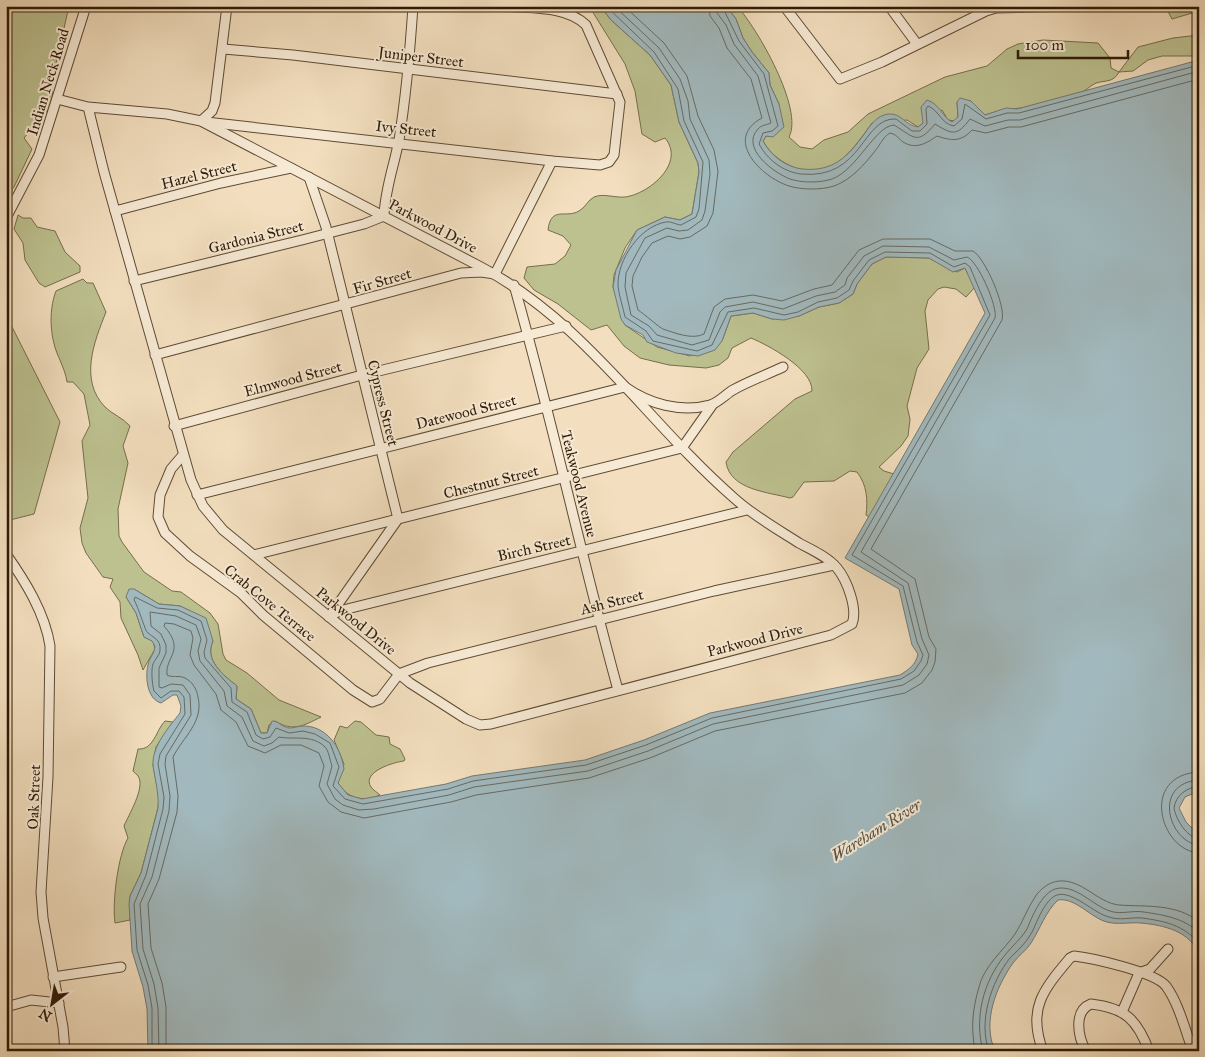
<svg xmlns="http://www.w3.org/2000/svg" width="1205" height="1057" font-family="'IM FELL Great Primer',serif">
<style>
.green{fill:#bdc190;stroke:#766e4a}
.water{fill:#a1b9be;stroke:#737974}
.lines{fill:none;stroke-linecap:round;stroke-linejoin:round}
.shore{stroke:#686a62;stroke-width:1}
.minor-casing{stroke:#5f4b34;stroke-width:11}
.minor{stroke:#f7ead5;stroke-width:9}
.labels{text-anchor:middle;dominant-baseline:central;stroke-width:4;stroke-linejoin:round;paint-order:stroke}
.street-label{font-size:15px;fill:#2e1a05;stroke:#f7ead5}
.water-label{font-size:16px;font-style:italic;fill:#565246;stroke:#f7ead5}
</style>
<rect width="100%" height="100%" fill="#f3dfbf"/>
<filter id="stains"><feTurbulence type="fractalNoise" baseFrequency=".004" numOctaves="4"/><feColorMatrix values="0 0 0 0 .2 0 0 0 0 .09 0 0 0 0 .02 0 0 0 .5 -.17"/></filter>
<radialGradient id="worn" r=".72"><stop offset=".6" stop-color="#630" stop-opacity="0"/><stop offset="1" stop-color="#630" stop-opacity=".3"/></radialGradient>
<g class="green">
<polygon points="6,6 69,6 51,86 54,103 24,138 32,149 14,187 9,193 6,192"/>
<path d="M589 6H600L611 20 650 55 671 85 679 122 698 163 699 172 692 214 680 220 665 217 637 230 625 248 614 275 613 287 625 325 657 347 690 356 722 341 731 316 753 313 772 319 799 316 819 307 839 303 853 294 857 284 872 264 886 257 929 258 957 272 965 268 975 287 966 297 956 289 944 287 938 289 928 300 925 311 929 349 917 368 907 406 910 419 908 436 901 446 879 467 884 471 894 474 878 523 866 515C868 500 867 485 857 472L850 471 834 481 804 482 793 497 790 498C768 492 730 490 726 462L733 452 795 399 812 391C813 369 768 345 751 338L732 348 728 358 719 365 706 368 669 365 640 358 624 346 607 325 591 330 558 304 534 290 524 278 527 267 555 264 565 256 571 245 563 236 548 230C551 205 566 219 579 211 585 208 588 200 594 197 603 193 615 198 625 197 649 194 686 163 665 138L655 142 642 134 635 91 625 64Z"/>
<path d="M726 6H737C757 28 804 109 789 137L800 147 812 149 824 140 848 132 868 114 945 77 987 66 1007 49 1018 44 1043 40 1098 43 1110 58 1111 68 1119 72 1138 47 1173 38 1199 35V56H1162L1148 60 1133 71 1119 72C1113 83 1106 80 1096 83 1088 87 1081 95 1073 98 1045 108 1013 106 985 115L971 101 957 102 958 117 955 121 948 120 942 110 918 127 907 120 872 123C862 137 851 153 836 164 812 181 776 165 763 141L766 136H770L779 104 770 85 769 73 752 52 743 38 736 19Z"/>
<polygon points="1165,6 1199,6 1199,11 1172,19"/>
<polygon points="18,215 23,218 31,218 37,227 55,231 65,252 80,266 80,272 45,287 39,283 25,260 23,243 14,229"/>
<path d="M83 279 87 283H93L106 312C94 342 79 380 105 407 112 414 123 418 130 426L123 446 128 463 118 509 119 536 122 542 144 572 172 591 181 592 210 613 218 624 223 654 226 660 247 673 279 700 321 717C303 726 293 732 275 721L269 725 267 733H261L251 709 236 699 237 686C223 675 204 660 213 641L190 611 180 606 159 604 134 589 126 597 136 613 144 637 153 641 155 649 143 670 138 655 121 618 120 602 110 587 113 579 103 577 86 553 82 543 80 528 88 498 82 441 90 425 84 394 73 382H67C66 374 63 368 60 360 50 340 48 312 56 291Z"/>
<polygon points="6,315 60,422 34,514 6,521"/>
<path d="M165 721 173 722 156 747 153 765 159 797 158 808 141 873 130 896V920L115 923C112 902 118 855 128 838L124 826C128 816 146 787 138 776 137 774 134 773 133 771L138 749C154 750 156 730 165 721Z"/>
<path d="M355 721 361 722 376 735 389 737 390 744 400 749 405 759 404 761C394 762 361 772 371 787 373 790 378 793 380 795 363 802 348 799 338 783L344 764 334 740 340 726 347 728Z"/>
</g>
<path class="water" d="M600 6H726L736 19 743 38 752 52 769 73 770 85 779 104 784 127 773 137 766 136 763 141C771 156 786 167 802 169 833 172 848 157 865 133 870 126 875 118 884 115 900 110 904 125 918 127L923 123 921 107 927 100C940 104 942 117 952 122L958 117 957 102 960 98 971 101 985 115 1006 108 1017 109 1199 60V791L1185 797 1179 808 1186 822 1199 835V955C1191 931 1163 925 1141 923 1129 922 1118 925 1107 922 1091 918 1075 897 1058 900 1046 911 1040 929 1031 943 1026 951 1018 956 1013 963 996 987 982 1022 995 1051H148L147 1009 143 987 132 951 129 904 130 896 141 873 158 808C159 793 155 780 153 765 152 746 169 727 180 713L181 706 177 695H173L161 703C147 699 145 677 148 665 149 658 155 653 155 646L152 641 144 637 136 613 126 597 129 589H134L159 604 180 606 206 618 213 641C204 660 223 675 237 686L236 699 251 709 261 733H267L272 721C279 721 283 728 290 728 294 728 298 726 302 726 326 725 341 747 344 769L338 783 348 795 362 799 446 784 472 776 585 760 644 740 710 713 900 675C908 670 916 665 918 654L912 645 899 589 845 558 985 313 965 268 953 272 929 258 886 257 872 264 857 284 853 294 839 303 819 307 799 316 784 320 772 319 753 313 731 316 722 341 715 350 698 356 676 353 647 342 643 335 625 325 621 319 613 287 616 270 637 230 665 217 680 220 692 214 699 172 698 163 679 122 671 85 650 55 611 20Z"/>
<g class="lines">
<g class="shore">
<path d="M709 6 710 16 719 28 727 48 751 79 762 118C723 139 761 177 789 186 802 190 821 190 834 186 851 180 865 164 875 151 880 145 883 137 890 133 896 134 898 138 903 142 916 150 927 143 937 136 952 141 961 142 972 130L986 133 1009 127H1021L1199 79"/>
<path d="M716 6 717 13 726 25 734 44 758 76 771 123C767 125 761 125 758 129 740 148 774 173 790 179 802 183 820 183 832 179 857 170 875 126 894 125 914 137 917 146 935 124 953 135 957 136 970 119L985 126 1008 120H1020L1199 71"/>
<path d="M722 6 739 41 764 74 778 126 772 131 763 133 759 144C767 159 783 172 801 174 863 180 862 117 896 119L912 131H920L927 124 926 109 928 106C940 111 941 124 954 126L962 119 965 104 986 119 1007 113H1019L1199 65"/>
<path d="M1199 772C1139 775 1160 851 1199 853"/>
<path d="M1199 780C1151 783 1169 843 1199 845"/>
<path d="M1199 786C1186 788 1176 795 1174 808 1176 819 1186 837 1199 839"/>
<path d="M152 1051V1008L148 985 137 950 134 904 146 875 163 809 164 797 158 764 160 754 185 714 184 697 179 691H171L161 698 154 691C152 684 151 670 153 664 155 659 160 655 160 650 161 639 153 638 147 632 145 630 138 606 134 600L135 597 157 608 178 610 201 621 207 640 204 652 205 658 231 688 232 702 247 712 256 735 263 739 270 737 276 728 289 733 303 731 315 734 330 743 339 767 333 786 345 799 363 804 448 789 473 781 586 765 646 745 712 718 901 679 914 671 921 661 923 655 917 642 903 586 852 555 990 315 970 267 965 263 954 267 930 253 885 252 869 260 853 281 849 290 837 298 818 302 798 312 784 315 754 308 728 312 712 345 697 351 653 341 646 331 625 317C623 307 619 296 618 286 617 260 640 226 666 222 671 221 677 225 681 225L696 217 699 209 703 162 684 121 678 89 654 52 606 6"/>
<path d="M159 1051 158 1008 154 984 143 949 140 904 152 877 169 811 170 796 165 764 166 756 191 715 190 695 183 685 171 684 162 688 159 687V668L166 653V645L161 634 151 626 150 612 176 616 196 625 201 639 198 651 200 661 224 691 227 706 242 717 253 741 264 746 272 743 279 737C294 740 312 734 325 747 329 751 330 761 332 766L327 784 335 799 343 805 359 810 374 809 449 795 474 787 588 771 648 751 713 724 903 685 919 675 927 664 929 655 922 639 908 583 861 552 995 318C998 307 978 261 967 257L954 260 929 247 883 246 864 256 847 278 845 285 835 292 816 296 783 309 753 302 725 307 720 312 709 340 692 345 657 335 649 326 631 315 625 287 626 273 645 238 667 228 679 231 688 230 702 220 705 211 710 174 709 160 690 119 688 101 680 79 659 48 614 6"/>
<path d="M166 1051V1007L162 983 151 948 148 904 159 879 177 812 178 796 173 757C183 737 204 722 198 697 197 690 193 682 185 678 179 675 172 678 167 675 165 656 186 651 164 626L165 623 174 624 191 631 193 638 190 655 194 665 216 694 221 710 236 722 248 746 265 753 281 745H301L319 753 324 766 319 786 328 802 341 812 364 818 451 802 476 795 589 778 650 758 715 731 905 693 922 683 932 670 935 662 936 649 929 637 915 579 871 549 1002 320C1006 306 985 258 973 251H955L930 239H883L859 250 832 285 814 289 782 301 753 295 725 299 714 307 704 334C692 340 675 333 663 329 660 328 643 313 638 310L632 286 633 276 642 257 652 243 668 236 680 239 690 237 707 226 713 213 718 171 714 150 698 116 687 76 664 43 624 6"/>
<path d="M975 1051C971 1026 972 1012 979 987 984 966 1003 951 1015 934 1023 922 1028 906 1037 894 1043 887 1050 882 1059 881 1082 879 1098 903 1119 905 1145 907 1177 903 1199 922"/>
<path d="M983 1051C974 1018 983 982 1005 955 1012 946 1021 939 1027 929 1032 917 1041 894 1055 889 1075 883 1093 906 1110 911 1121 915 1132 910 1144 912 1163 915 1185 918 1199 933"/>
<path d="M989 1051C978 1022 991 982 1010 958 1018 950 1026 943 1032 932 1037 922 1045 899 1057 895 1072 890 1095 914 1109 917 1120 921 1131 917 1142 918 1164 921 1185 925 1199 944"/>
</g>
<defs>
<g id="minor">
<polyline points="784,6 840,79 882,62 986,11 996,8 1068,6"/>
<polyline points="889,6 917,44"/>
<polyline points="223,49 293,55 617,94"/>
<path d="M57 99 88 107 104 172 191 480 203 506 223 530 410 683 466 719 480 725 491 724 831 635 852 624C858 609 847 580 837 568 828 557 812 550 799 543 777 529 754 516 734 498 647 422 585 322 481 267L201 121 167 114 88 107"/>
<polyline points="201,121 212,111 215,103 227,6"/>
<path d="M206 122 552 161 600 165 609 162 614 155 620 102 586 25C566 5 529 9 503 6"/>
<polyline points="309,177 326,227 398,519 329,617"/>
<polyline points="115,211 221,183 291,168"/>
<polyline points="6,218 39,155 86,6"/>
<path d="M134 281 302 240 364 224 384 216C385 189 394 166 399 140 406 96 410 51 413 6"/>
<path d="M514 285C552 419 581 556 618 690"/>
<polyline points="155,355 461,273 481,272 495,274 552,161"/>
<polyline points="174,426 362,375 566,326"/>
<polyline points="183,455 171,469 160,495 158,517 165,533 190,556 241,593 263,615 353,690 372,702 380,699 399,674 428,663 714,591 834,565"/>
<path d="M197 495 625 387C649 404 681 413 710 405 718 403 726 394 733 390 749 381 766 375 783 367"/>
<path d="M6 554C25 581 45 613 50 646L48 777 41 892 43 918 63 1027 65 1051"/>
<polyline points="254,555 682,448 713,404"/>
<polyline points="331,616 339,611 747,510"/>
<polyline points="53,977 121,967"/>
<polyline points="6,1007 31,1000 59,1003"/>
<polyline points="1122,1012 1139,973 1150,969 1168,949"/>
<path d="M1043 1051C1027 1009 1043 990 1070 958L1074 956C1092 958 1155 972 1166 986 1179 1004 1185 1030 1193 1051"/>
<path d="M1086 1051C1078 1037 1073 1011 1091 1004 1125 1008 1137 1019 1149 1051"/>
</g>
</defs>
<use href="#minor" class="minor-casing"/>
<use href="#minor" class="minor"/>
</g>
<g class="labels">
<g class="street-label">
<text transform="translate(421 57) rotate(7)">Juniper Street</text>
<text transform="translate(48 82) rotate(-73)">Indian Neck Road</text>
<text transform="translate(406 129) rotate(6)">Ivy Street</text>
<text transform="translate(199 175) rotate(-14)">Hazel Street</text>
<text transform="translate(433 226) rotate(28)">Parkwood Drive</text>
<text transform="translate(256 237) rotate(-14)">Gardonia Street</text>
<text transform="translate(382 281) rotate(-16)">Fir Street</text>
<text transform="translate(293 379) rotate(-15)">Elmwood Street</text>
<text transform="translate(383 403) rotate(76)">Cypress Street</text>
<text transform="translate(466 412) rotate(-14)">Datewood Street</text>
<text transform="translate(491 482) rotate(-14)">Chestnut Street</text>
<text transform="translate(579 484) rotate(76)">Teakwood Avenue</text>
<text transform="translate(534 548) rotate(-13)">Birch Street</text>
<text transform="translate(612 602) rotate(-14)">Ash Street</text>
<text transform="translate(270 603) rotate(39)">Crab Cove Terrace</text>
<text transform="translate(356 621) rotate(39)">Parkwood Drive</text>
<text transform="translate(755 640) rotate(-14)">Parkwood Drive</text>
<text transform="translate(34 797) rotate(-88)">Oak Street</text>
</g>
<g class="water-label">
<text transform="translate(876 830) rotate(-32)">Wareham River</text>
</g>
</g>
<rect width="1205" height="1057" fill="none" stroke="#f3dfbf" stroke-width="25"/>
<rect x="8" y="8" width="1190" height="1042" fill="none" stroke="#2e1a05" stroke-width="2.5"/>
<rect x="12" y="12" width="1180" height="1032" fill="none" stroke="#2e1a05"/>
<g transform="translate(52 1004) rotate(211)" stroke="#f7ead5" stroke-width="4" paint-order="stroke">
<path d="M0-4L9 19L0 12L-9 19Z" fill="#2e1a05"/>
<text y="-8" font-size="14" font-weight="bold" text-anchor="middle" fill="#2e1a05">N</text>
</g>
<path d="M1018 50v8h110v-8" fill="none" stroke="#2e1a05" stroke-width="2.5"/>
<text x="1025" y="50" font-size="15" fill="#2e1a05" stroke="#f7ead5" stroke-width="4" paint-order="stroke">100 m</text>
<rect width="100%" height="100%" filter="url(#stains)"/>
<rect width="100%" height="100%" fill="url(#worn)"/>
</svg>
